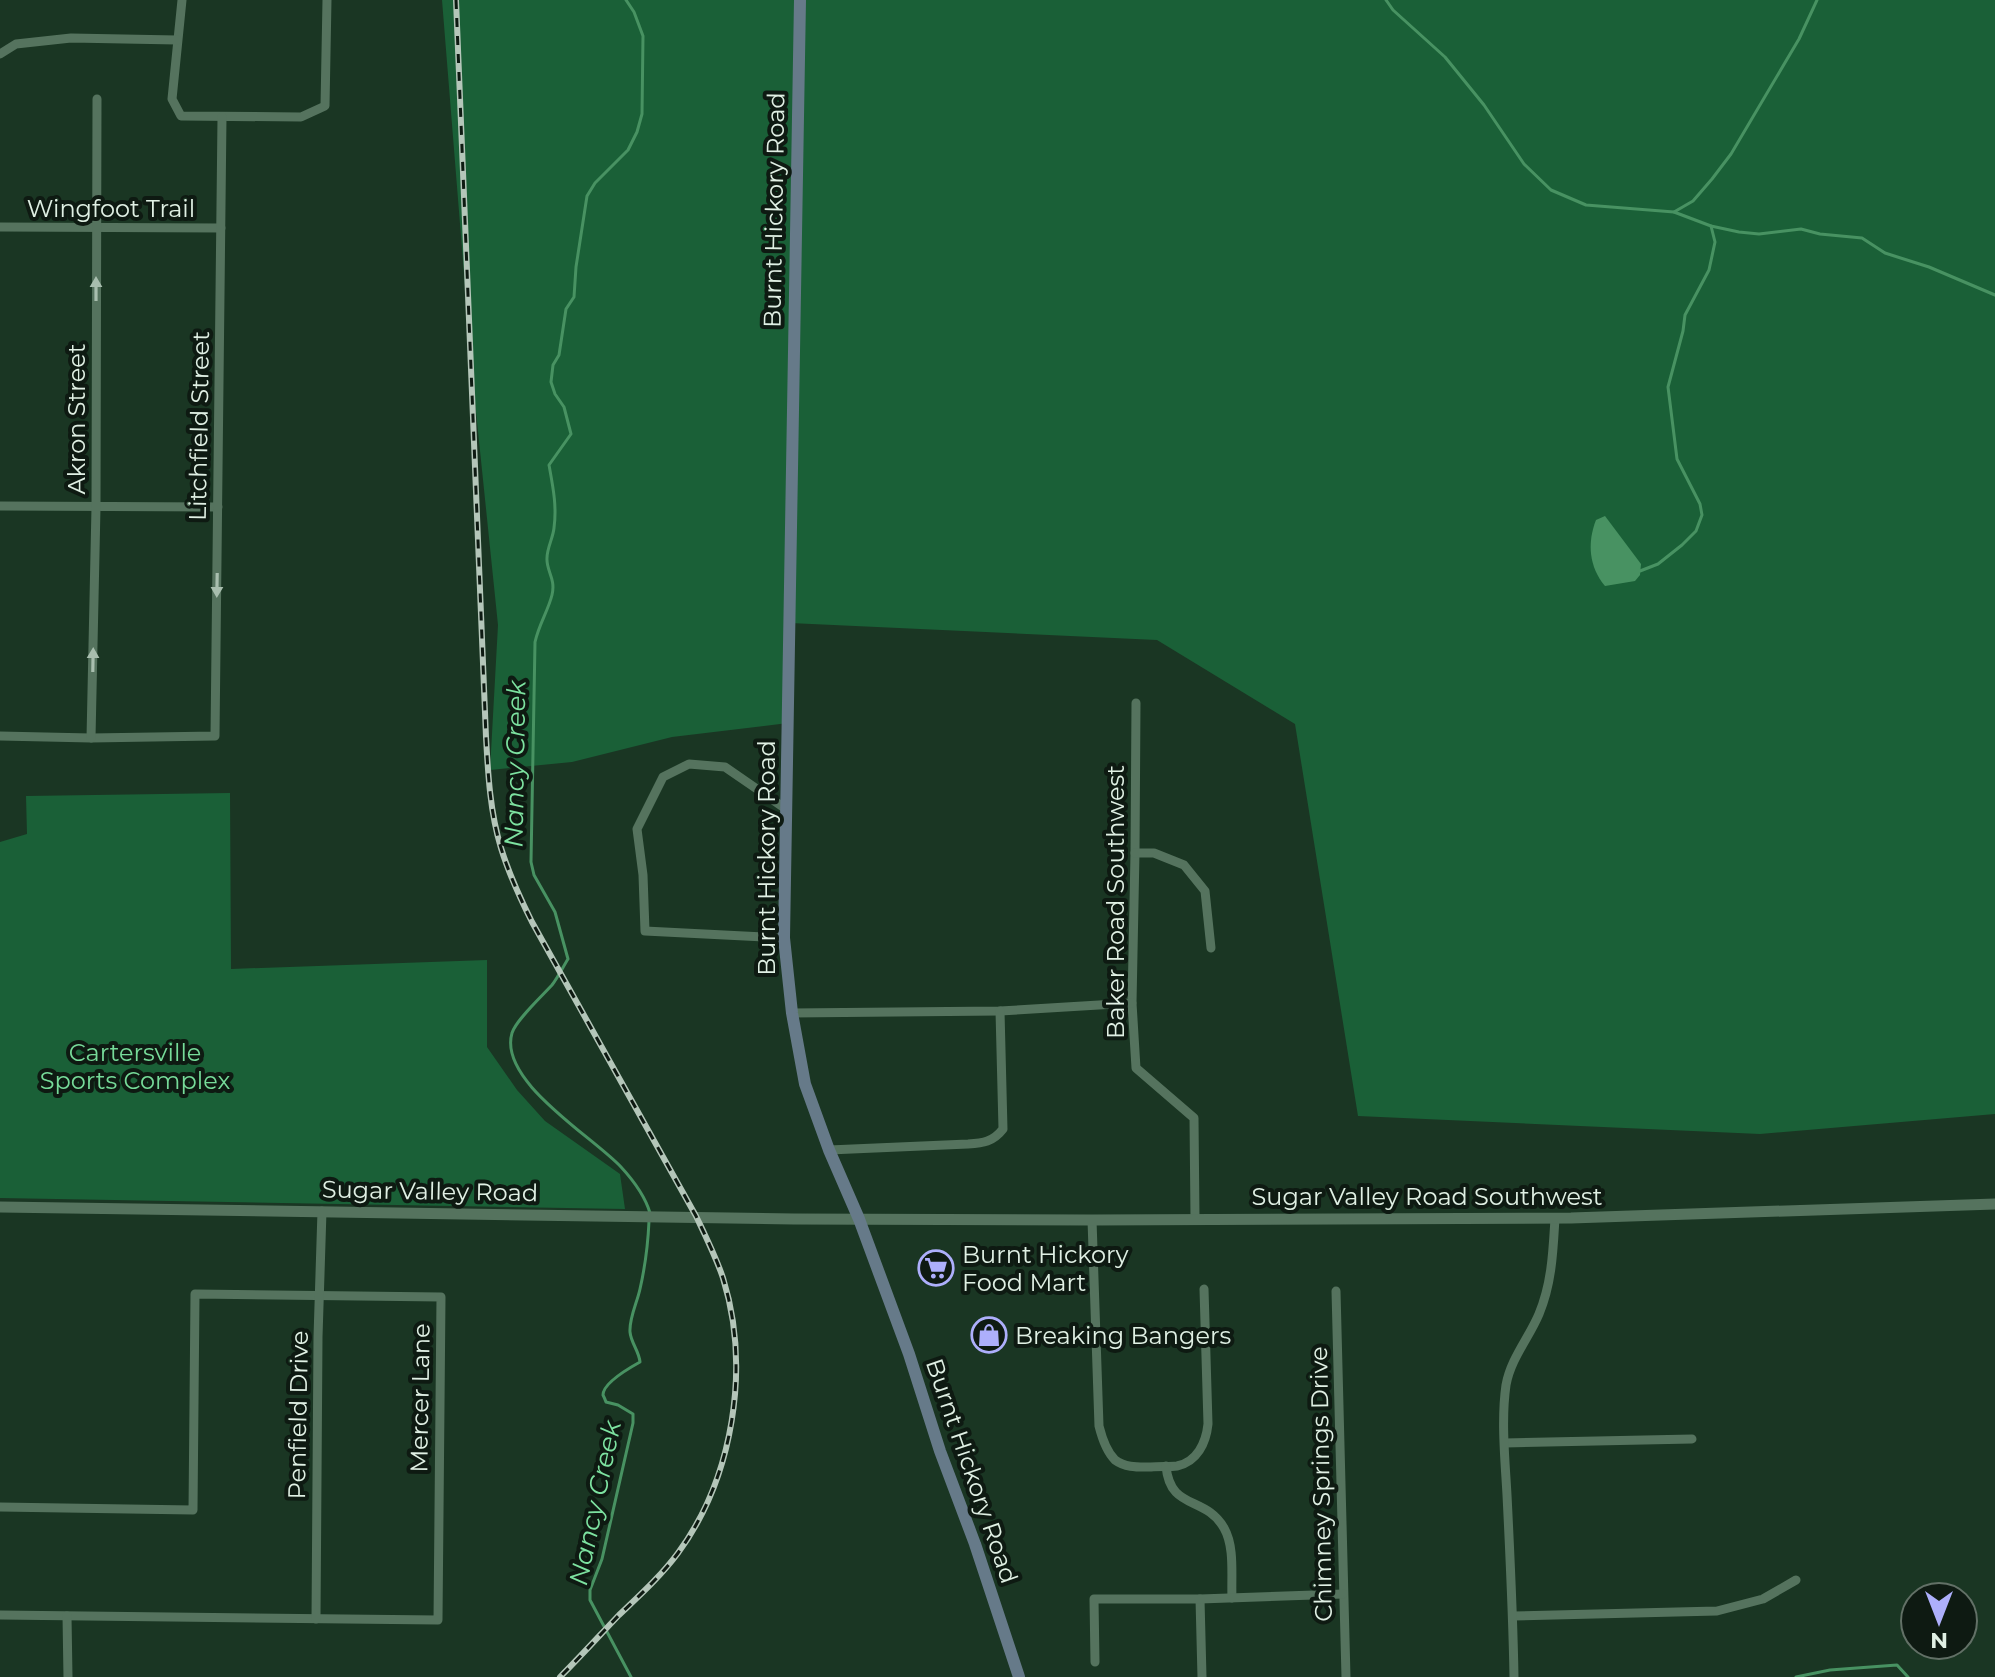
<svg xmlns="http://www.w3.org/2000/svg" width="1995" height="1677" font-family="Montserrat,sans-serif">
<style>
.green{fill:#1a6037}
.water{fill:#489262}
.lines{fill:none;stroke-linecap:round;stroke-linejoin:round}
.stream{stroke:#489262;stroke-width:3}
.minor{stroke:#55735e;stroke-width:9}
.tertiary{stroke:#55735e;stroke-width:11}
.secondary{stroke:#667a89;stroke-width:12}
.rail-casing{stroke:#b4c6b9;stroke-width:6}
.rail{stroke:#0e1a12;stroke-width:3;stroke-dasharray:9;stroke-linecap:butt}
.oneway{fill:#a8beae}
.labels{text-anchor:middle;dominant-baseline:central;stroke-width:8;stroke-linejoin:round;paint-order:stroke}
.street-label{font-size:24px;fill:#e0f0e4;stroke:#0e1a12}
.park-label{font-size:24px;fill:#76db99;stroke:#0e1a12}
.poi-label{font-size:24px;fill:#e0f0e4;stroke:#0e1a12;text-anchor:start}
.water-label{font-size:26px;font-style:italic;fill:#7de2a0;stroke:#0e1a12}
</style>
<rect width="100%" height="100%" fill="#1a3623"/>
<g class="green">
<polygon points="442,0 1995,0 1995,1114 1760,1134 1358,1116 1295,724 1157,640 790,623 788,723 672,737 572,762 490,770 498,625 472,373"/>
<polygon points="230,793 231,969 487,960 487,1047 517,1090 545,1121 620,1174 625,1209 0,1198 0,842 27,834 26,796"/>
</g>
<path class="water" d="M1605 516 1641 564 1640 575 1635 581 1605 586C1589 567 1587 543 1596 520Z"/>
<g class="lines">
<g class="stream">
<path d="M626 0 634 12 643 36 642 114 637 132 628 150 595 183 587 196 576 267 574 297 566 309 559 355 553 365 551 382 555 394 564 407 571 434 549 465C553 487 557 506 554 528 553 538 547 548 547 558 546 571 556 578 552 595 548 611 539 624 535 642L531 862 534 875 555 912 568 959C563 967 558 977 552 985 542 996 516 1020 512 1033 498 1081 592 1136 621 1167 633 1180 645 1196 650 1213"/>
<polyline points="1386,0 1393,10 1445,57 1484,105 1524,164 1551,190 1586,205 1674,212 1711,226 1739,232 1759,234 1801,229 1820,234 1862,238 1885,253 1929,267 1995,295"/>
<polyline points="1674,212 1693,201 1712,179 1731,154 1799,39 1817,0"/>
<polyline points="1640,571 1658,564 1682,545 1696,531 1702,515 1700,504 1677,459 1668,387 1683,331 1685,315 1709,270 1715,242 1711,226"/>
<path d="M631 1677 590 1600V1590L602 1559 633 1423V1414L618 1405 606 1402C605 1399 604 1397 603 1395 603 1383 631 1367 640 1362 639 1351 631 1343 630 1332 629 1318 637 1303 640 1289 645 1267 648 1244 649 1221"/>
<polyline points="1796,1677 1830,1670 1897,1665 1908,1677"/>
</g>
<g class="minor">
<polyline points="182,0 172,99 181,116 301,117 325,106 327,0"/>
<polyline points="0,54 16,44 71,38 177,40"/>
<polyline points="0,227 221,228"/>
<polyline points="0,506 218,507"/>
<polyline points="1136,703 1135,853 1132,1003 1136,1068 1194,1118 1195,1218"/>
<polyline points="0,736 91,738 215,736 222,117"/>
<polyline points="91,738 96,507 97,99"/>
<polyline points="1135,853 1154,853 1184,865 1205,891 1211,948"/>
<polyline points="784,938 645,931 643,875 637,829 663,777 689,764 725,767 786,809"/>
<polyline points="792,1013 1000,1011 1132,1003"/>
<path d="M829 1150 968 1144C983 1143 993 1142 1003 1129L1000 1011"/>
<path d="M1092 1220 1099 1426C1102 1438 1106 1451 1115 1460 1126 1468 1138 1467 1151 1467 1159 1466 1169 1467 1177 1466 1197 1462 1206 1443 1208 1424L1204 1289"/>
<polyline points="1336,1291 1346,1677"/>
<polyline points="1505,1443 1692,1439"/>
<path d="M1166 1466C1170 1511 1205 1495 1224 1528 1235 1547 1231 1576 1232 1598"/>
<polyline points="0,1507 193,1510 195,1294 441,1297 438,1620 0,1615"/>
<polyline points="1200,1599 1202,1677"/>
<polyline points="67,1616 68,1677"/>
<polyline points="1513,1616 1717,1611 1763,1599 1796,1580"/>
<polyline points="316,1619 318,1337 322,1211"/>
<polyline points="1095,1662 1094,1599 1200,1599 1343,1594"/>
<path d="M1514 1677C1513 1616 1510 1555 1507 1495 1505 1459 1501 1420 1506 1385 1511 1358 1529 1338 1539 1314 1552 1283 1553 1251 1555 1218"/>
</g>
<polyline class="tertiary" points="0,1207 794,1219 1092,1220 1571,1218 1995,1204"/>
<polyline class="secondary" points="800,0 784,938 792,1013 805,1084 829,1150 859,1219 909,1354 940,1451 975,1544 1019,1677"/>
<defs>
<path id="rail" d="M456 0 486 737C488 774 490 812 501 848 509 874 520 898 532 922L696 1216C706 1237 716 1257 723 1278 751 1368 733 1478 678 1553 661 1576 640 1595 619 1615 599 1636 580 1657 560 1677"/>
</defs>
<use href="#rail" class="rail-casing"/>
<use href="#rail" class="rail"/>
</g>
<defs><path id="oneway-solid" d="M-6-.8H1V-3.2L6.5 0L1 3.2V.8H-6Z" transform="scale(2)"/></defs>
<g class="oneway">
<use href="#oneway-solid" transform="translate(96 289) rotate(-90)"/>
<use href="#oneway-solid" transform="translate(217 585) rotate(91)"/>
<use href="#oneway-solid" transform="translate(93 660) rotate(-89)"/>
</g>
<defs>
<symbol id="supermarket-ring" viewBox="-11 -11 22 22"><circle r="9.5" fill="#0e1a12" stroke="#adaffb" stroke-width="1.5"/><path d="M-6-5.5h2.5l.6 2H6L4.5 2H-2.5L-4.4-4H-6ZM-1.5 3.2a1.3 1.3 0 1 0 .1 0ZM3 3.2a1.3 1.3 0 1 0 .1 0Z" fill="#adaffb"/></symbol>
<symbol id="shop-ring" viewBox="-11 -11 22 22"><circle r="9.5" fill="#0e1a12" stroke="#adaffb" stroke-width="1.5"/><path d="M-5-2.5h2.3a2.7 3.5 0 0 1 5.4 0H5L5.5 6h-11ZM-1.5-2.5h3a1.5 2.3 0 0 0-3 0Z" fill="#adaffb"/></symbol>
</defs>
<g fill-rule="evenodd">
<use href="#supermarket-ring" x="916" y="1248" width="40" height="40"/>
<use href="#shop-ring" x="969" y="1315" width="40" height="40"/>
</g>
<g class="labels">
<g class="street-label">
<text x="111" y="208">Wingfoot Trail</text>
<text transform="translate(774 210) rotate(-89)">Burnt Hickory Road</text>
<text transform="translate(76 419) rotate(-90)">Akron Street</text>
<text transform="translate(199 426) rotate(-89)">Litchfield Street</text>
<text transform="translate(766 858) rotate(-90)">Burnt Hickory Road</text>
<text transform="translate(1115 902) rotate(-90)">Baker Road Southwest</text>
<text transform="translate(430 1191) rotate(1)">Sugar Valley Road</text>
<text x="1427" y="1196">Sugar Valley Road Southwest</text>
<text transform="translate(420 1398) rotate(-89)">Mercer Lane</text>
<text transform="translate(298 1415) rotate(-89)">Penfield Drive</text>
<text transform="translate(972 1471) rotate(71)">Burnt Hickory Road</text>
<text transform="translate(1321 1484) rotate(-91)">Chimney Springs Drive</text>
</g>
<g class="park-label">
<text x="135" y="1052">Cartersville<tspan x="135" dy="28">Sports Complex</tspan></text>
</g>
<g class="poi-label">
<text x="962" y="1254">Burnt Hickory<tspan x="962" dy="28">Food Mart</tspan></text>
<text x="1015" y="1335">Breaking Bangers</text>
</g>
<g class="water-label">
<text transform="translate(515 764) rotate(-89)">Nancy Creek</text>
<text transform="translate(595 1503) rotate(-78)">Nancy Creek</text>
</g>
</g>
<g transform="translate(1939 1621) rotate(180)"><circle r="38" fill="#0e1a12" stroke="#627066" stroke-width="2"/>
<path d="M0-6L14 30L0 20L-14 30Z" fill="#adaffb"/>
<text y="-12" font-size="22" font-weight="bold" text-anchor="middle" fill="#e0f0e4">N</text>
</g>
</svg>
